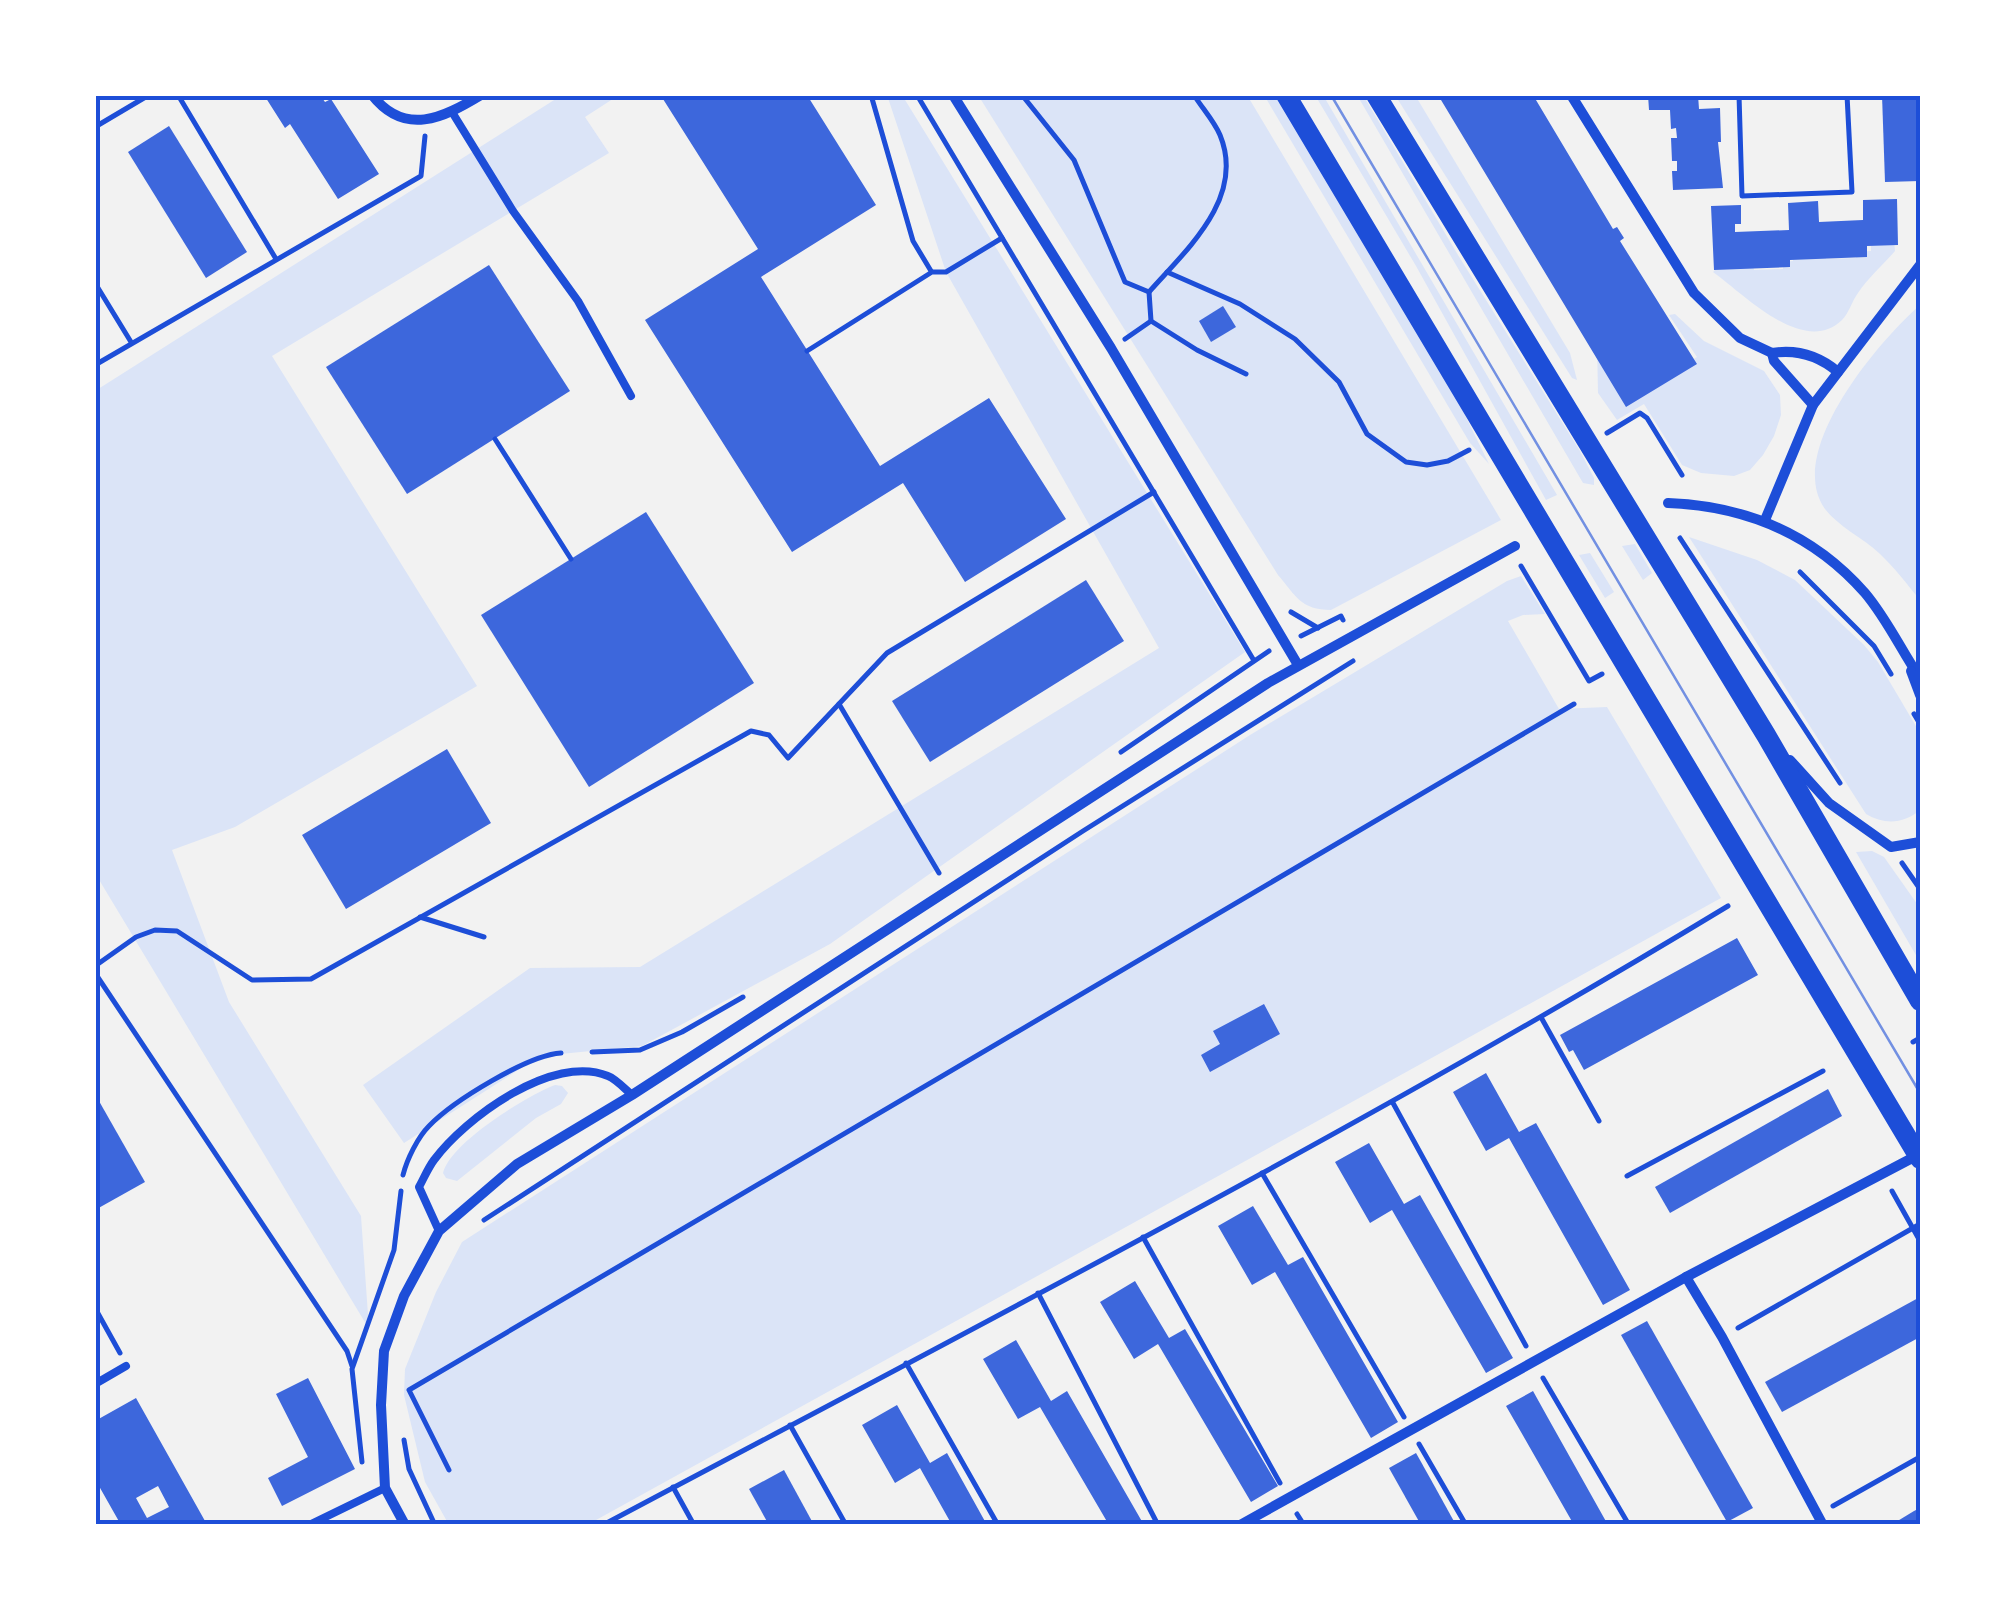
<svg xmlns="http://www.w3.org/2000/svg" width="2015" height="1620" font-family="'Fira Sans',sans-serif">
<style>
.green{fill:#dbe4f7}
.building{fill:#3d67dc;fill-rule:evenodd}
.lines{fill:none;stroke-linecap:round;stroke-linejoin:round}
.path{stroke:#1d4ed8;stroke-width:5}
.service{stroke:#1d4ed8;stroke-width:8}
.minor{stroke:#1d4ed8;stroke-width:10}
.secondary{stroke:#1d4ed8;stroke-width:20}
.tram{stroke:#7290e2;stroke-width:2.5}
.neatline{fill:none;stroke:#1d4ed8;stroke-width:4}
</style>
<rect width="100%" height="100%" fill="#f2f2f2"/>
<g class="green">
<polygon points="562,95 619,95 585,117 609,153 272,356 477,686 235,827 172,850 229,1002 361,1216 369,1329 95,873 95,391"/>
<polygon points="887,95 902,95 1245,652 830,944 642,1046 540,1056 404,1143 363,1085 530,968 640,967 1159,648 946,272"/>
<path d="M978 95H1247L1501 520 1331 610C1301 610 1296 596 1278 575Z"/>
<polygon points="1264,95 1277,95 1461,407 1489,464 1470,443"/>
<polygon points="1315,95 1323,95 1557,495 1546,500 1416,266"/>
<polygon points="1357,95 1363,95 1458,255 1580,451 1594,478 1594,485 1583,483"/>
<polygon points="1395,95 1415,95 1570,353 1577,380 1572,378"/>
<path d="M1894 240 1895 251C1883 265 1868 278 1858 293 1852 301 1849 313 1842 320 1804 357 1745 295 1713 272L1720 265 1753 264 1754 270 1783 269V262L1793 261 1792 249 1825 248 1826 259 1856 258V252L1871 251V241Z"/>
<path d="M1920 305V600C1907 584 1894 567 1879 553 1863 538 1839 527 1825 509 1784 452 1879 341 1920 305Z"/>
<polygon points="1675,314 1704,341 1764,371 1780,395 1781,415 1774,436 1763,455 1750,470 1734,476 1701,473 1682,465 1644,404 1617,420 1598,393 1597,344 1630,397 1697,357 1669,315"/>
<path d="M1689 537 1757 560 1795 580 1864 645 1878 662 1920 733V810C1904 824 1884 825 1866 814Z"/>
<polygon points="1635,544 1652,573 1643,580 1622,546"/>
<polygon points="1590,553 1614,592 1605,598 1579,555"/>
<polygon points="1521,576 1545,614 1523,615 1508,621 1559,709 1607,707 1721,898 587,1525 449,1525 425,1482 404,1395 405,1369 436,1292 462,1242 1250,735 1507,581"/>
<polygon points="1872,851 1884,857 1920,908 1920,962 1856,852"/>
<path d="M555 1085 562 1086 568 1093 561 1104 536 1118 457 1181 446 1178 443 1173C450 1143 526 1096 555 1085Z"/>
</g>
<g class="building">
<polygon points="264,95 320,95 325,102 331,99 379,174 338,199 290,124 285,128"/>
<polygon points="670,95 807,95 876,205 761,277 880,466 989,398 1066,519 965,582 903,483 792,552 645,320 758,249 663,99"/>
<polygon points="1438,95 1533,95 1613,229 1617,227 1624,238 1620,241 1697,364 1626,407"/>
<polygon points="1648,95 1698,95 1699,109 1720,108 1721,142 1718,142 1723,188 1673,190 1672,171 1677,171 1677,161 1672,161 1671,138 1677,138 1676,128 1671,129 1670,110 1649,110"/>
<polygon points="1882,95 1920,95 1920,181 1885,182"/>
<polygon points="169,126 247,252 206,278 128,152"/>
<polygon points="1897,199 1898,245 1867,246 1867,257 1790,260 1790,267 1714,270 1711,206 1741,205 1741,224 1735,224 1735,232 1789,230 1788,203 1818,201 1819,222 1863,220 1863,200"/>
<polygon points="489,265 570,391 407,494 326,367"/>
<polygon points="1223,306 1236,327 1211,342 1199,321"/>
<polygon points="646,512 754,683 589,787 481,615"/>
<polygon points="1086,580 1124,641 930,762 892,701"/>
<polygon points="447,749 491,823 346,909 302,835"/>
<polygon points="1737,938 1758,975 1584,1070 1573,1050 1569,1052 1560,1035"/>
<polygon points="1264,1004 1280,1034 1210,1072 1201,1055 1220,1044 1213,1031"/>
<polygon points="1486,1073 1519,1132 1536,1123 1630,1290 1603,1305 1509,1138 1486,1151 1453,1092"/>
<polygon points="1828,1089 1842,1116 1670,1213 1655,1187"/>
<polygon points="95,1094 145,1182 95,1210"/>
<polygon points="1369,1143 1404,1204 1420,1195 1513,1358 1486,1373 1392,1210 1370,1223 1335,1162"/>
<polygon points="1253,1206 1288,1265 1303,1257 1398,1422 1371,1438 1275,1272 1252,1285 1218,1226"/>
<polygon points="1135,1281 1169,1338 1185,1329 1278,1486 1251,1502 1158,1344 1134,1359 1100,1302"/>
<polygon points="1920,1297 1920,1337 1782,1412 1765,1382"/>
<polygon points="1647,1321 1753,1508 1727,1522 1621,1335"/>
<polygon points="1016,1340 1051,1401 1067,1391 1144,1525 1109,1525 1040,1407 1018,1419 983,1359"/>
<polygon points="308,1378 355,1469 282,1506 268,1478 308,1457 276,1394"/>
<polygon points="1533,1391 1548,1418 1608,1525 1574,1525 1521,1432 1506,1406"/>
<path d="M136 1398 205 1521 198 1525H121L95 1479V1421ZM158 1486 169 1507 147 1518 136 1498Z"/>
<polygon points="897,1405 930,1463 947,1453 987,1525 952,1525 920,1468 895,1483 862,1425"/>
<polygon points="1416,1453 1430,1478 1456,1525 1421,1525 1389,1468"/>
<polygon points="784,1470 814,1525 769,1525 749,1489"/>
<polygon points="1920,1508 1920,1525 1891,1525 1914,1511"/>
</g>
<g class="lines">
<g class="path">
<polyline points="178,95 276,259"/>
<polyline points="871,95 913,241 931,271"/>
<polyline points="917,95 1253,659"/>
<polyline points="1022,95 1074,160 1125,282 1149,292 1151,321 1197,350 1246,374"/>
<polyline points="1739,95 1742,196 1852,192 1847,95"/>
<polyline points="95,127 149,95"/>
<polyline points="1167,272 1240,304 1295,339 1339,382 1367,434 1406,462 1427,465 1448,461 1469,450"/>
<polyline points="95,283 131,342"/>
<path d="M1149 292C1186 250 1246 198 1220 135 1214 121 1202 108 1194 95"/>
<polyline points="1125,339 1151,321"/>
<polyline points="807,351 932,272 946,272 1002,238"/>
<polyline points="95,365 421,176 425,136"/>
<polyline points="1607,433 1640,413 1647,418 1682,475"/>
<polyline points="495,439 571,559"/>
<polyline points="1680,538 1840,783"/>
<polyline points="1521,566 1589,681 1602,674"/>
<polyline points="1800,572 1874,646 1891,674"/>
<polyline points="1291,612 1318,628"/>
<polyline points="1301,636 1341,616 1343,620"/>
<polyline points="839,704 939,873"/>
<polyline points="1914,714 1920,724"/>
<polyline points="1121,752 1269,651"/>
<polyline points="1902,863 1920,889"/>
<polyline points="420,917 484,937"/>
<polyline points="95,966 136,937 155,930 177,931 252,980 311,979 751,731 769,735 788,758 887,653 1154,492"/>
<polyline points="95,973 347,1351 352,1366"/>
<polyline points="1542,1019 1599,1121"/>
<polyline points="1913,1042 1920,1038"/>
<polyline points="592,1052 640,1050 682,1032 743,997"/>
<polyline points="1393,1103 1526,1346"/>
<polyline points="1262,1173 1404,1417"/>
<path d="M403 1175C407 1159 418 1137 429 1126 453 1101 528 1055 561 1053"/>
<polyline points="1627,1176 1823,1071"/>
<polyline points="1892,1191 1920,1241"/>
<polyline points="484,1220 1083,831 1353,661"/>
<polyline points="1143,1237 1280,1483"/>
<polyline points="1038,1293 1158,1525"/>
<polyline points="95,1308 120,1353"/>
<polyline points="1738,1328 1920,1224"/>
<polyline points="906,1363 998,1525"/>
<polyline points="1543,1378 1629,1525"/>
<polyline points="790,1425 846,1525"/>
<polyline points="404,1440 409,1469 435,1525"/>
<polyline points="1419,1444 1466,1525"/>
<polyline points="362,1462 352,1369 394,1250 401,1191"/>
<polyline points="449,1470 409,1390 1574,704"/>
<polyline points="673,1487 694,1525"/>
<polyline points="1833,1506 1920,1457"/>
<polyline points="1297,1514 1304,1525"/>
<path d="M603 1525C981 1324 1362 1128 1728 906"/>
</g>
<g class="service">
<polyline points="452,112 513,211 578,301 631,396"/>
<path d="M439 1231 419 1187C424 1178 428 1168 434 1160 465 1118 553 1053 608 1076 616 1079 625 1089 632 1095"/>
<polyline points="95,1384 126,1366"/>
<polyline points="309,1525 385,1488"/>
</g>
<g class="minor">
<path d="M372 95C405 137 443 118 481 95"/>
<polyline points="953,95 1111,348 1298,665"/>
<polyline points="1571,95 1694,293 1740,338 1772,353"/>
<path d="M1813 405 1774 361 1772 353C1797 349 1818 355 1838 372"/>
<path d="M1668 503C1746 506 1813 534 1865 593 1887 619 1901 650 1920 678"/>
<polyline points="1765,520 1813,405 1920,265"/>
<polyline points="1911,671 1920,695"/>
<polyline points="1790,760 1829,803 1891,847 1920,842"/>
<polyline points="1686,1277 1722,1337 1823,1525"/>
<polyline points="405,1525 385,1488 381,1405 384,1351 404,1296 439,1231 517,1164 632,1095 1268,683 1515,546"/>
<polyline points="1240,1525 1686,1277 1918,1155"/>
</g>
<g class="secondary">
<polyline points="1286,95 1920,1159"/>
<polyline points="1376,95 1766,735 1920,1001"/>
</g>
<polyline class="tram" points="1331,95 1920,1093"/>
</g>
<rect width="2015" height="1620" fill="none" stroke="#ffffff" stroke-width="195"/>
<rect x="98" y="98" width="1820" height="1424" class="neatline"/>
</svg>
